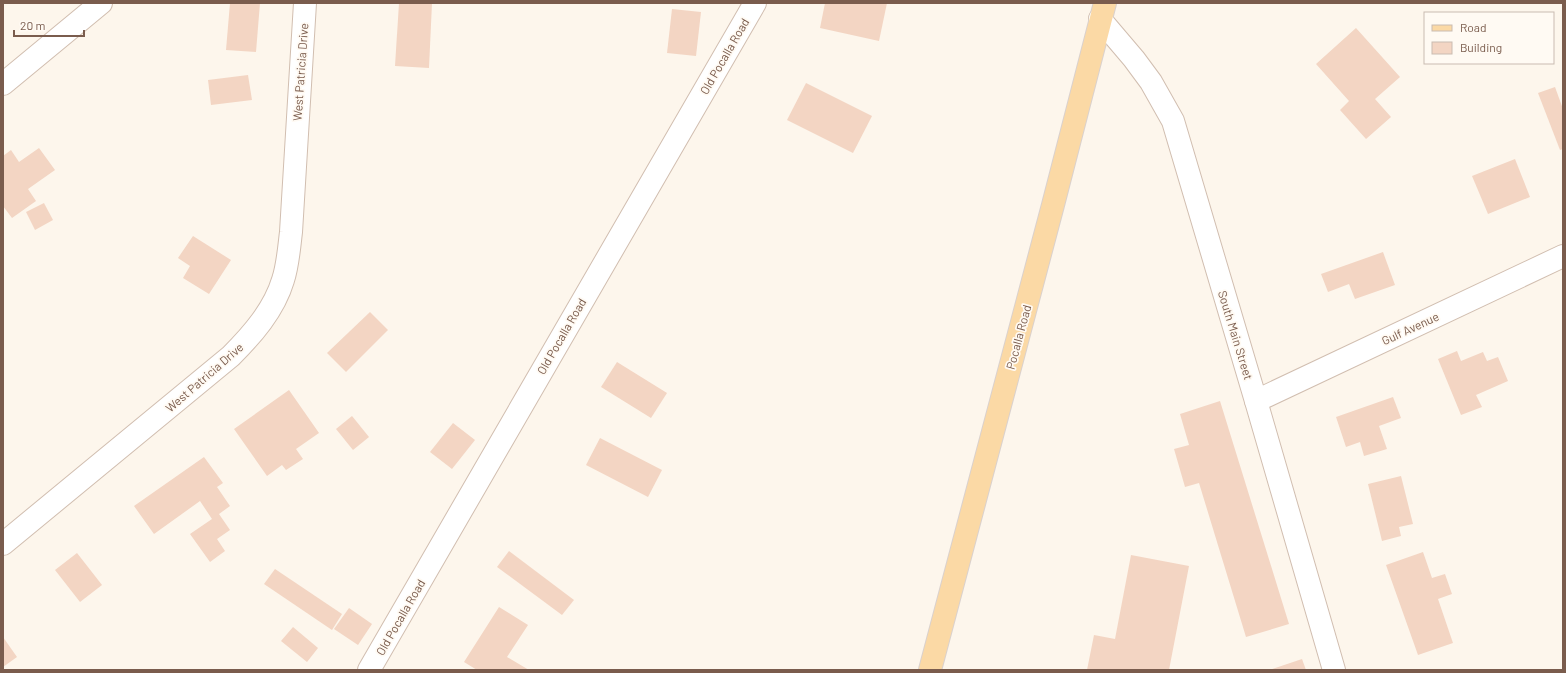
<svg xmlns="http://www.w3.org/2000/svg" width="1566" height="673" font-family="Barlow,sans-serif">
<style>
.building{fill:#f3d5c3}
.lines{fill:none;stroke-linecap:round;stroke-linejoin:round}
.minor-casing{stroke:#d1beb0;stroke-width:24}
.primary-casing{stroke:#dad1cd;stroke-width:24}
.minor{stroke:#fff;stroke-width:22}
.primary{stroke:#fbd9a5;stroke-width:22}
.labels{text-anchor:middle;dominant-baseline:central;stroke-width:3.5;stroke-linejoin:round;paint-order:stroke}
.street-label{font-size:12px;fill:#7a5c4d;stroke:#fffaf3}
</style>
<rect width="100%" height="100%" fill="#fdf6ec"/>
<g class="building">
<polygon points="230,3 260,3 256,52 226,50"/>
<polygon points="399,3 432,3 429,68 395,66"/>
<polygon points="825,3 887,3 879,41 820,28"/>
<polygon points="672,9 701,12 696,56 667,53"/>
<polygon points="1356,28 1400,77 1375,99 1391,117 1366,139 1340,110 1349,101 1316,64"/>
<polygon points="248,75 252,100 211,105 208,80"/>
<polygon points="806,83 872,116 853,153 787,120"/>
<polygon points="1555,87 1563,109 1563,149 1560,150 1538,93"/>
<polygon points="39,148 55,170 28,189 36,201 12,218 3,206 3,156 11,150 19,162"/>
<polygon points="1515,159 1530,197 1488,214 1472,176"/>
<polygon points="44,203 53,220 35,230 26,212"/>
<polygon points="193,236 231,260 209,294 183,278 190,266 178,258"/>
<polygon points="1383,252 1395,285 1355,299 1349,284 1328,292 1321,274"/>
<polygon points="370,312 388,330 346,372 327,353"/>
<polygon points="1457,351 1461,361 1483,352 1487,361 1498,357 1508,381 1476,395 1482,407 1461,415 1438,359"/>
<polygon points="617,362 667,393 651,418 601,387"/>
<polygon points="289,390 319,433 296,449 303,459 286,470 282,465 267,476 234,429"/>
<polygon points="1393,397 1401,418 1379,426 1387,449 1364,456 1360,442 1346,447 1336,417"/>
<polygon points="1220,401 1289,624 1246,637 1199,483 1185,487 1174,449 1189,445 1180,414"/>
<polygon points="352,416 369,437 353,450 336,429"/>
<polygon points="453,423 475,440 452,469 430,452"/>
<polygon points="600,438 662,470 648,497 586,465"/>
<polygon points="204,457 223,483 217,487 230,506 219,514 230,530 217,539 225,551 210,562 190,534 212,519 200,501 154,534 134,506"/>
<polygon points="1401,476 1413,524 1399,527 1401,536 1382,541 1368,484"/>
<polygon points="509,551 574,600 562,615 497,567"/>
<polygon points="1423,552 1432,578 1445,574 1452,594 1438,599 1453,643 1418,655 1386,565"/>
<polygon points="77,553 102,585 80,602 55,570"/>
<polygon points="1131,555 1189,566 1169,670 1087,670 1094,635 1115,639"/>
<polygon points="275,569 342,614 332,630 264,584"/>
<polygon points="499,607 528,625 507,657 529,670 477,670 464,662"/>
<polygon points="349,608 372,624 358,645 334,629"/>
<polygon points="293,627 318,648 307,662 281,641"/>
<polygon points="3,637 17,657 3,667"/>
<polygon points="1302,659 1306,670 1269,670"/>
</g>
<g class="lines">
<defs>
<g id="minor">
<polyline points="1100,19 1134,59 1151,82 1173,121 1256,401 1334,670"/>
<polyline points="3,84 101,3"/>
<polyline points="1256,401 1563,256"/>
<path d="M3 544 231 356C252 335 274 310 283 280 288 265 289 248 291 232L305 3"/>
<polyline points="369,670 755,3"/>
</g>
<polyline id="primary" points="930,670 1053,205 1105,3"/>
</defs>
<use href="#minor" class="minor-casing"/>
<use href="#primary" class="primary-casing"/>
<use href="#minor" class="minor"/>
<use href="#primary" class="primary"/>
</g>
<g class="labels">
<g class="street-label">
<text transform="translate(724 56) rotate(-60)">Old Pocalla Road</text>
<text transform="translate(300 72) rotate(-86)">West Patricia Drive</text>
<text transform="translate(1410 328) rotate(-25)">Gulf Avenue</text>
<text transform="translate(1236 335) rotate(73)">South Main Street</text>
<text transform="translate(561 336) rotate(-60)">Old Pocalla Road</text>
<text transform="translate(1018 337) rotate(-75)">Pocalla Road</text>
<text transform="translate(204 377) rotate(-41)">West Patricia Drive</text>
<text transform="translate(400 617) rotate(-60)">Old Pocalla Road</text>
</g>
</g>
<rect width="1566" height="673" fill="none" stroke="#7a5c4d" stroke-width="8"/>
<rect x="1424" y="12" width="130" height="52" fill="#fffaf3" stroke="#cabbb1"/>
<rect x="1432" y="25" width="20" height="6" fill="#fbd9a5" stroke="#cabbb1"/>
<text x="1460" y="32" font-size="12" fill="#7a5c4d">Road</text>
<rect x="1432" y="42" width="20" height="12" fill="#f3d5c3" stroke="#cabbb1"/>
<text x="1460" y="52" font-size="12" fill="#7a5c4d">Building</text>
<path d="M14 30v6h70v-6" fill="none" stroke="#7a5c4d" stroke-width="2"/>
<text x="20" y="30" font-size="12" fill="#7a5c4d" stroke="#fffaf3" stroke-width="3" paint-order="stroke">20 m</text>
</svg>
